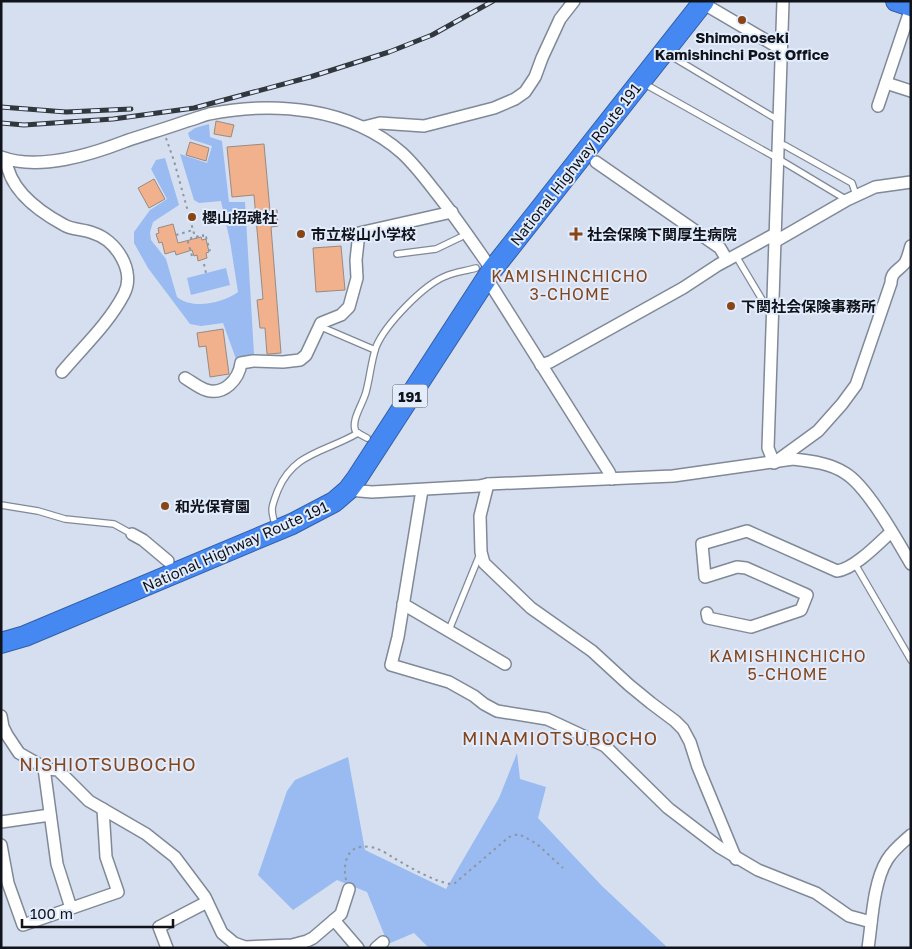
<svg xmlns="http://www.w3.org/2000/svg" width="912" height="949" font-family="'Golos Text','Noto Sans JP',sans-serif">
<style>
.green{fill:#99bbf1}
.building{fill:#f0b18c;stroke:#9a8a80}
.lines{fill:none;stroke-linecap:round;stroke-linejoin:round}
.lane-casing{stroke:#808997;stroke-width:8}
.street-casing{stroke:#808997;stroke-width:14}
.highway-casing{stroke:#335fa6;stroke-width:22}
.path{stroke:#8e96a2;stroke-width:2;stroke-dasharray:2.5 4;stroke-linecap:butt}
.lane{stroke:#fff;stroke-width:5.5}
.street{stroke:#fff;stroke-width:11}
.highway{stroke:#4688f2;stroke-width:20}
.rail-casing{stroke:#32373e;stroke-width:5}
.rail{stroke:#e2ecfc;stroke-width:3;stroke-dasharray:9;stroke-linecap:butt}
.poi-dot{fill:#884515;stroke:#e2ecfc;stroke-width:2}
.labels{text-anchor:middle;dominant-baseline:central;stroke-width:4;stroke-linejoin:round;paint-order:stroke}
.shield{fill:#e2ecfc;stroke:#4f545d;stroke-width:1}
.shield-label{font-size:14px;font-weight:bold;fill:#101319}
.poi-label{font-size:15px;font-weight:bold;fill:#101319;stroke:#e2ecfc;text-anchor:start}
.street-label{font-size:15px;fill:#101319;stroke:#e2ecfc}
.neighbourhood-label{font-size:16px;letter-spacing:1px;fill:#83451b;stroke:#e2ecfc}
.quarter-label{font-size:18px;letter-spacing:1px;fill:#83451b;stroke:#e2ecfc}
</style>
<rect width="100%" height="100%" fill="#d5dfef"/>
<g class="green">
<path d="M209 124 210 137 222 141 229 202H245L254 354 236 359 223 323 201 326 190 324 148 268 134 243V232L150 210 167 199 151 169 156 160 165 158 179 205 153 222 150 232 151 240 166 259 177 297C193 310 223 303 238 292L230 241 221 201 199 203 194 200 180 154 207 163 212 146 190 139 188 133 195 128Z"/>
<polygon points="226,268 230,285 191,295 187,278"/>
<polygon points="517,753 520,779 546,787 538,818 602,886 668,948 429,948 414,933 388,944 367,892 337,880 293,910 258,875 287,791 295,780 348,757 365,850 446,889 499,798"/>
</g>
<g class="building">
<polygon points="216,121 234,125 231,137 214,134"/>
<polygon points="190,142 209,148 206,161 186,155"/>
<polygon points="264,144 270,211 277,210 278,226 271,227 281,353 269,354 267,354 265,328 260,328 257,300 263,299 254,195 232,197 227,147"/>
<polygon points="154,179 165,199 149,208 138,188"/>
<polygon points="173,224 178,243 201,237 202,240 206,239 209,252 206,253 207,258 198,261 197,255 194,256 192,250 176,255 175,251 165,254 162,242 159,243 156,234 159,233 158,228"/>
<polygon points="341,246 345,290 316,292 313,248"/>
<polygon points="223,329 229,374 210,377 206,346 199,347 197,333"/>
</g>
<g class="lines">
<defs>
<g id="lane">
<polyline points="666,53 778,120"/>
<polyline points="643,83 777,158 847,200"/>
<polyline points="778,143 784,145 852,183 856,195"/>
<polyline points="397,254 436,249 461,237"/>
<polyline points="739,261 770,313"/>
<polyline points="319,326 375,350"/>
<path d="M367 438 356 432C350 421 363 404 366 392 370 377 371 362 376 347 385 325 423 285 446 276 455 272 466 271 476 268"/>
<polyline points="1,505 38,511 65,519 114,524 132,534"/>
<path d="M276 527C270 509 271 508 278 490 294 452 326 452 358 433"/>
<polyline points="855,564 911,660"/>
<polyline points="449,630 480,554"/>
</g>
<g id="street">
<polyline points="699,1 774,45 781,47"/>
<path d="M783 1 768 448 774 463 818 431 842 404 856 385 891 283C891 272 898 271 905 263 908 258 909 252 911 246"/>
<polyline points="886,83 911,91"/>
<polyline points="878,106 911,8"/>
<polyline points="364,127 380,123 424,126 494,108 515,99 525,92 535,77 542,58 560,19 574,1"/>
<path d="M1 157C39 171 90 155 126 141 147 134 167 128 187 121 195 119 201 116 209 114 274 101 350 107 402 153 414 164 424 177 434 190 455 216 473 243 492 270"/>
<path d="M6 159C9 190 38 211 64 225 72 230 84 229 93 233 116 240 136 271 124 294 109 323 83 347 62 372"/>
<polyline points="596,162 720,248 727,260"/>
<polyline points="776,241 847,200 875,187 911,182"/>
<polyline points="486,277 609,472 612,479"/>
<polyline points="541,365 550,362 683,288 718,265 775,234"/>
<path d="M185 378C192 382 199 388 206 390 224 396 239 379 241 363L253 361 283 362 300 360 306 355 321 323 341 315 349 307 357 278 356 260 359 233 452 212"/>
<polyline points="488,484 480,516 481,552 484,563 531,608 592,651 629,685 651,703 675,721 683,729 690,742 698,767 736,859"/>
<path d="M348 490 372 492 479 486 488 484 673 476 793 459C810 461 830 463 845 473 867 486 897 540 911 564"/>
<polyline points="422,490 398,637 391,665 449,682 474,696 484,704 497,711 547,719 605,746 668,808 719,847 758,870 816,893 849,916 871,922"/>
<polyline points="132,534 143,540 168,561"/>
<polyline points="403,604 505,664"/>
<path d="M707 613 708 618 751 627 801 610 807 595 746 568 737 567 705 577 702 544 747 531 837 571C854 569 878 544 891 532"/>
<polyline points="1,716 3,727 7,735 19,753 47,769 58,770 89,801 146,834 175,857 205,897 222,933 234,943 245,947 292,945 307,941 313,938 341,914 349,889"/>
<polyline points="44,768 57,864 71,908"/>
<polyline points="1,822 50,815"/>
<polyline points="1,845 8,883 23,925 118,892 106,857 103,809"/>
<polyline points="334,920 358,948"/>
<polyline points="167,948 159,927 207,902"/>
<polyline points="376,948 383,942"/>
<path d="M868 948C872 922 873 883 887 860 893 850 902 843 911 835"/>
</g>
<g id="highway">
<polyline points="896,1 911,6"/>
<polyline points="1,643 25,636 292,524 334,502 348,490 357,478 492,270 704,1"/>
</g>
</defs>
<use href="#lane" class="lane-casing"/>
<use href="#street" class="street-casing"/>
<use href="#highway" class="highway-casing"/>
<g class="path">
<polyline points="166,138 174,161 195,237 197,238"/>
<polyline points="176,235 193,230"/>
<polyline points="192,256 188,242 191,241 191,238 203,235 203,238 206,237 210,251"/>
<polyline points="204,264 206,273"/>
<path d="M346 880C342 862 348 843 370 847 379 848 387 854 394 858 409 867 435 882 451 884L455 883 509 837 519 834 537 844 563 868"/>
</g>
<use href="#lane" class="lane"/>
<use href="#street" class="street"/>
<use href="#highway" class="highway"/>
<defs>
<g id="rail">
<polyline points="1,107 66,112 131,109"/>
<polyline points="1,123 24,125 68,122 113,119 194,108 310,77 389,52 432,35 493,1"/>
</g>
</defs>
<use href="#rail" class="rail-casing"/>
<use href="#rail" class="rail"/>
</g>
<g class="poi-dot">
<circle cx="742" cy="20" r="5"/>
<circle cx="192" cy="217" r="5"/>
<circle cx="301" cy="234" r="5"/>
<path d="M573.5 226.5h5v5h5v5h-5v5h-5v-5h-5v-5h5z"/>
<circle cx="731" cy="306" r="5"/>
<circle cx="165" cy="506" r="5"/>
</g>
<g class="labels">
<rect class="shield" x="392.5" y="384.5" width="35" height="23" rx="4"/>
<g class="shield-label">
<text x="410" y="396">191</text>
</g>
<g class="poi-label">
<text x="742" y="37" text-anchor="middle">Shimonoseki<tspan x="742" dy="17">Kamishinchi Post Office</tspan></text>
<text x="202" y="217">櫻山招魂社</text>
<text x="311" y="234">市立桜山小学校</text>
<text x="587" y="234">社会保険下関厚生病院</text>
<text x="741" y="306">下関社会保険事務所</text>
<text x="175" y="506">和光保育園</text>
</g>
<g class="street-label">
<text transform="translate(575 164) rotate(-52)">National Highway Route 191</text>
<text transform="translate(235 546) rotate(-24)">National Highway Route 191</text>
</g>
<g class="neighbourhood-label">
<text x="570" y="276">KAMISHINCHICHO<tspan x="570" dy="18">3-CHOME</tspan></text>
<text x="788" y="656">KAMISHINCHICHO<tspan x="788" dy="18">5-CHOME</tspan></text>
</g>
<g class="quarter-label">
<text x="560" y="738">MINAMIOTSUBOCHO</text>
<text x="108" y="764">NISHIOTSUBOCHO</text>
</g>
</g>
<rect width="912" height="949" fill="none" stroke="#101319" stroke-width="5"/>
<path d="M22 919v8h151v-8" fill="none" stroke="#101319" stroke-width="2.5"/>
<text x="30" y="919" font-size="15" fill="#101319" stroke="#e2ecfc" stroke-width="4" paint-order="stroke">100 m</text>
</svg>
